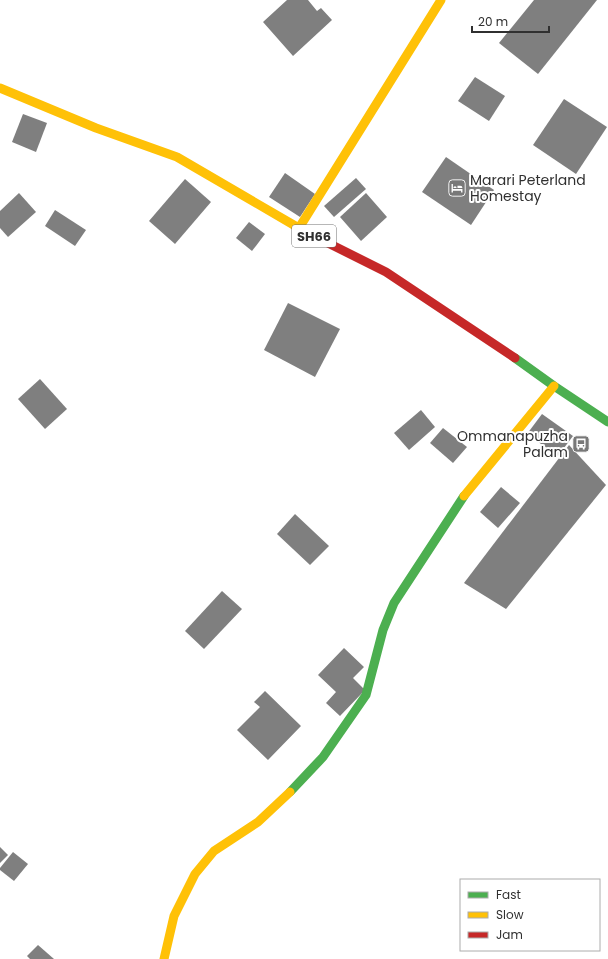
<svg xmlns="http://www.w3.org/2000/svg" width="608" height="959" font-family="Poppins,sans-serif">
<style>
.building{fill:#7f7f7f}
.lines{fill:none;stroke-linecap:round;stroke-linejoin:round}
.fast{stroke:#4caf50;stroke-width:9}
.slow{stroke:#ffc107;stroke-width:9}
.jam{stroke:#c62828;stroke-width:9}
.labels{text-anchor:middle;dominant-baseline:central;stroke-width:4;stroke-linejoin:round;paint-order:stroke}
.shield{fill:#fff;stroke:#6e6e6e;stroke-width:1}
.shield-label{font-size:13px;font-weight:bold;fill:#303030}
.poi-label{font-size:14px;fill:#303030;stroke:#fff;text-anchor:start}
</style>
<rect width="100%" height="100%" fill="#fff"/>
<g class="building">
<polygon points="287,0 308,0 317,11 321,8 332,20 293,56 263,22"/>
<polygon points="534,0 597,0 538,74 499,43"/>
<polygon points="475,77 505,96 489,121 458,101"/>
<polygon points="564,99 607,127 576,174 533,145"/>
<polygon points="23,114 47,123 36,152 12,142"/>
<polygon points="446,157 494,190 471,225 422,192"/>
<polygon points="285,173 315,194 300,217 269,197"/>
<polygon points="356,178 366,189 334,217 324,206"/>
<polygon points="185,179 211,202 175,244 149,221"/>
<polygon points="19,193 36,212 8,237 0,228 0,211"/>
<polygon points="366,193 387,217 361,241 340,217"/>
<polygon points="55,210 86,230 75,246 45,226"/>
<polygon points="249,222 265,234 252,251 236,238"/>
<polygon points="288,303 340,329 315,377 264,350"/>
<polygon points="40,379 67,409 45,429 18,399"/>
<polygon points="421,410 435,427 409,450 394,433"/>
<polygon points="542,414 573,436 558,456 527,434"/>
<polygon points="443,428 467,447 453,463 430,443"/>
<polygon points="569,445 606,485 506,609 464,583"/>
<polygon points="501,487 520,503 498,528 480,512"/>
<polygon points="295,514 329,546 310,565 277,534"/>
<polygon points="222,591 242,609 204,649 185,631"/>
<polygon points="344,648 364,667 353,678 365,690 340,716 326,703 336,692 318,675"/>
<polygon points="265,691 301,726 268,760 237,730 260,707 254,702"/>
<polygon points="0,847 8,855 0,863"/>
<polygon points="13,852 28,864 14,881 0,870 0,868"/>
<polygon points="38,945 54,959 30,959 27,956"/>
</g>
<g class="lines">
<g class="fast">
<polyline points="515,358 554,386 608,422"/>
<polyline points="290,792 323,757 366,695 383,630 394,603 464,496"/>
</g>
<g class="slow">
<polyline points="0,88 96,128 177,157 304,231"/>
<polyline points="299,228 441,0"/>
<polyline points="464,496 554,386"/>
<polyline points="164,959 174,916 195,874 214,851 258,822 290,792"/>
</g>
<polyline class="jam" points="304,231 386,272 515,358"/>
</g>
<defs>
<symbol id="hotel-square" viewBox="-11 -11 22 22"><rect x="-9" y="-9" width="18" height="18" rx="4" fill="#787878" stroke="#fff"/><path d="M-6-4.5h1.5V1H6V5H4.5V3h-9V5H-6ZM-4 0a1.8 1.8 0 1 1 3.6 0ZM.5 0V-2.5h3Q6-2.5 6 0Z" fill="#fff"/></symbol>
<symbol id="bus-square" viewBox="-11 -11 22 22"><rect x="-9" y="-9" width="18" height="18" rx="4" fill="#787878" stroke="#fff"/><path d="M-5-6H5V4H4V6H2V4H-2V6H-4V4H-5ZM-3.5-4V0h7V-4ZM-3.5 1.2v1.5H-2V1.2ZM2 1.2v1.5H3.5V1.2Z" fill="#fff"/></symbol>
</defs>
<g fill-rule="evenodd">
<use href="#hotel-square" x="447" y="178" width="20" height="20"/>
<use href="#bus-square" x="571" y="434" width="20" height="20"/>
</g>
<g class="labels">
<rect class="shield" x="292" y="225" width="44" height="22" rx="3"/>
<g class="shield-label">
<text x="314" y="236">SH66</text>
</g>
<g class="poi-label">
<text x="470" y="180">Marari Peterland<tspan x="470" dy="16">Homestay</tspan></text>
<text x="568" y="436" text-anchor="end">Ommanapuzha<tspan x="568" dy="16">Palam</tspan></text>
</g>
</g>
<rect x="460" y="879" width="140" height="72" fill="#ffffff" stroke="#acacac"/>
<rect x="468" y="892" width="20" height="6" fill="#4caf50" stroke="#acacac"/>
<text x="496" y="899" font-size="12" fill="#303030">Fast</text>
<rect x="468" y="912" width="20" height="6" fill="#ffc107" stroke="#acacac"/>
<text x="496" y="919" font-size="12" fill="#303030">Slow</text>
<rect x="468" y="932" width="20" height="6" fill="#c62828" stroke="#acacac"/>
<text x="496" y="939" font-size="12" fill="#303030">Jam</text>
<path d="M472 26v6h77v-6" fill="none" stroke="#303030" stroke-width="2"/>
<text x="478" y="26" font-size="12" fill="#303030" stroke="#ffffff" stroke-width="3" paint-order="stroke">20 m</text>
</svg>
